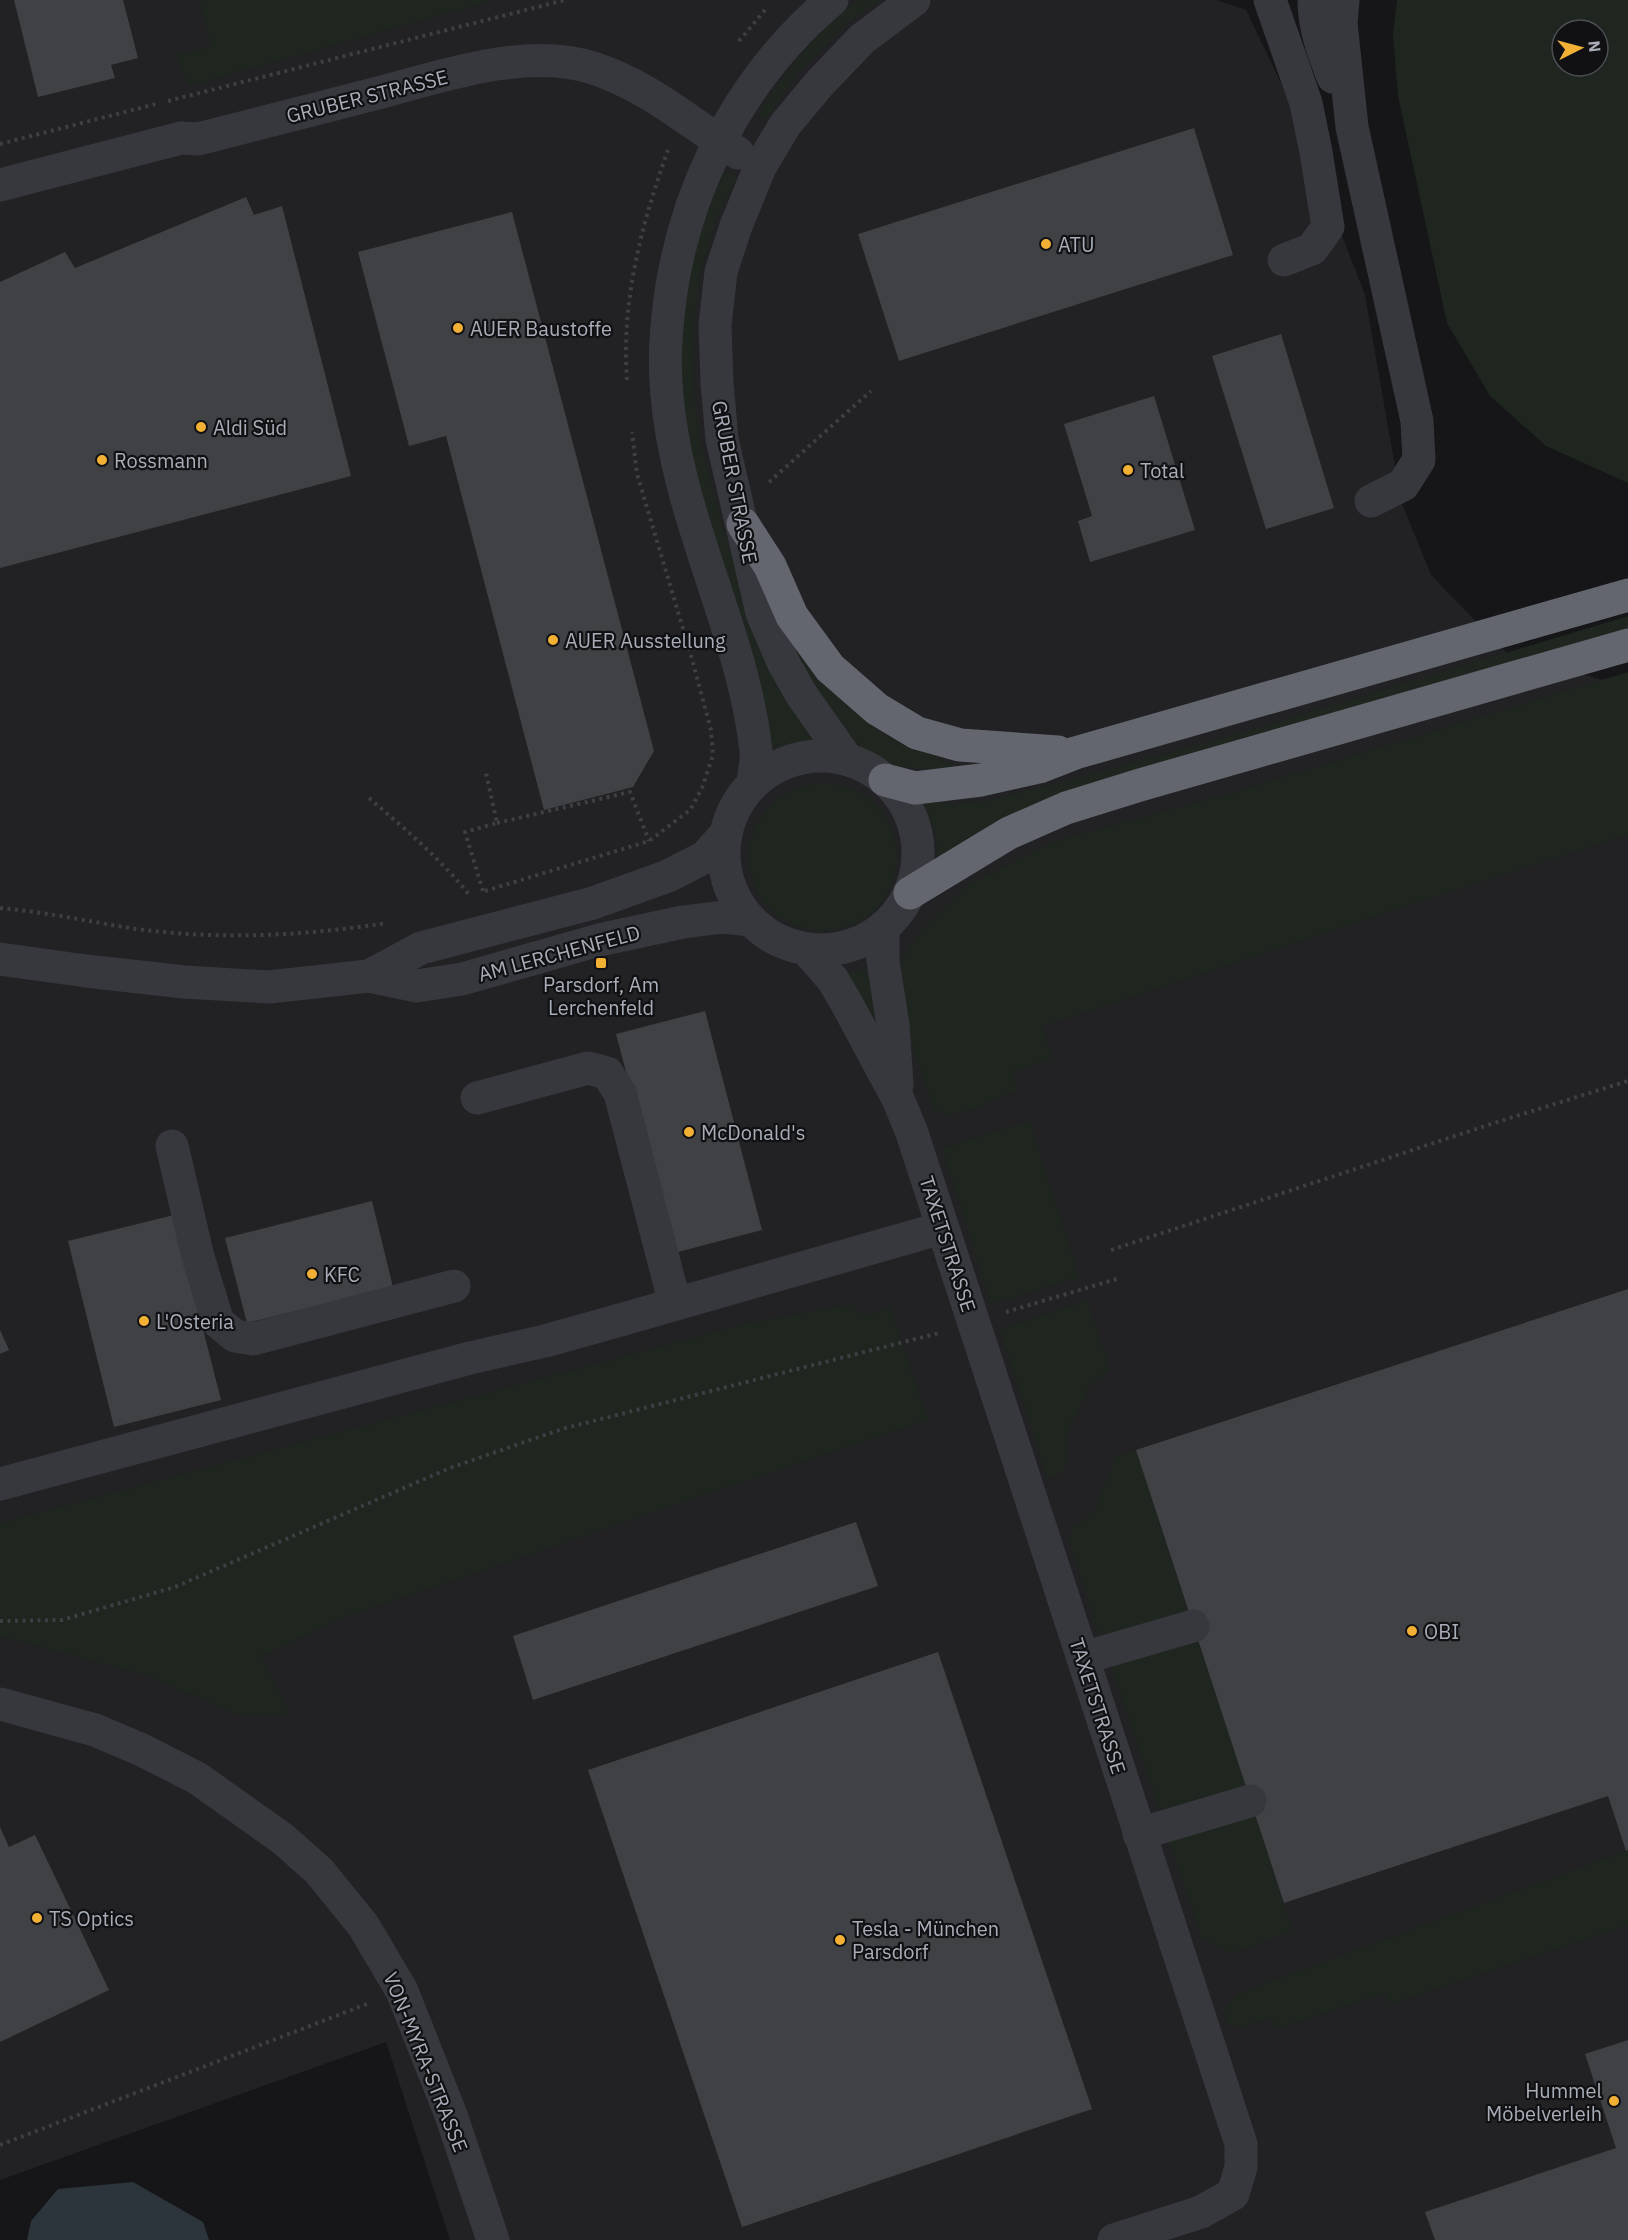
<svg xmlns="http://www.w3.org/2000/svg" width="1628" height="2240" font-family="'IBM Plex Sans',sans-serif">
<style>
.built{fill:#222225}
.green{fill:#1e261f;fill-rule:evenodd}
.water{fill:#2c353c}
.building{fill:#404145}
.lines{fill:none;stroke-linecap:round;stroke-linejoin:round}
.path{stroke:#3d3f44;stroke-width:4;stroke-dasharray:3 4.5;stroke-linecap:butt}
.minor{stroke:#37383d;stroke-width:33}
.highway{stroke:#63666e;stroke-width:33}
.poi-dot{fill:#f2b134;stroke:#111113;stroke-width:2}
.labels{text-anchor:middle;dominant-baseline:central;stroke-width:4.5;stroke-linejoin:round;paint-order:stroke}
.street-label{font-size:20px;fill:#a8adb8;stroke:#111113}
.poi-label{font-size:20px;fill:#a8adb8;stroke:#111113;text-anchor:start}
</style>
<rect width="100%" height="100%" fill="#161618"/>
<polygon class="built" points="0,0 1217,0 1246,10 1293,108 1365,295 1401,501 1431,575 1507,653 1628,687 1628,2240 450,2240 386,2042 0,2180"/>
<g class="green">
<polygon points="200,0 494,0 189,86 177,55 211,46"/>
<path d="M858 0H879L846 23 800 70 766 119 759 114C787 70 816 31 858 0Z"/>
<path d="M1397 0H1628V483L1546 446 1490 396 1447 323 1398 96 1393 35ZM1562 30H1598V66H1562Z"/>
<polygon points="725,171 737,177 717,217 700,273 694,326 693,383 700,442 724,531 752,622 780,692 815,740 788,746 771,754 688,444 679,383 682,325 689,271 704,215"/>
<path d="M1628 616V632L937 862C938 837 934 823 921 801L954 804 986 801 1077 778 1247 731Z"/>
<polygon points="800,651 841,700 883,734 952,764 951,769 929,770 897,766 870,753 851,739 794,657"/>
<polygon points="1628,672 1628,834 1042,1026 1052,1059 1013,1072 1018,1090 967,1111 946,1115 933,1108 909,1036 901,962 923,928 968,885 1055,841 1221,796"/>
<circle cx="823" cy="857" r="74"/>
<polygon points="871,968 882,1024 876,1032 848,973"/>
<polygon points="1030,1121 1079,1277 991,1304 942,1148"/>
<polygon points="1087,1301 1110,1369 1090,1386 1067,1433 1065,1471 1047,1479 1000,1329"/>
<polygon points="853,1304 862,1316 890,1307 928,1420 341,1618 262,1656 290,1715 236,1714 146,1675 0,1636 0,1523 748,1323"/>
<polygon points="1136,1450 1190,1617 1103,1646 1069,1542 1072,1527 1094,1512 1115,1458"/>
<polygon points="1197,1637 1247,1790 1162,1817 1110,1664"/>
<polygon points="1254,1812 1292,1931 1230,1954 1201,1937 1168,1839"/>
<polygon points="1628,1850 1628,1925 1389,2004 1385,1993 1276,2029 1270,2017 1244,2027 1228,2024 1224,2009 1237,1994"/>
</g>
<polygon class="water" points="133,2182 203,2222 209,2240 27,2240 31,2221 58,2189"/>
<g class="building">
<polygon points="14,0 123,0 138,58 111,65 115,78 38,97"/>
<polygon points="1194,128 1233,255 899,361 858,234"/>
<polygon points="246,197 254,215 282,206 351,476 0,568 0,282 65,252 75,268"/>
<polygon points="512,212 654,751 633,787 544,810 446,436 409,446 358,252"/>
<polygon points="1281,334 1334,508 1266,529 1212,356"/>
<polygon points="1154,396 1195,530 1090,562 1078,521 1092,516 1064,424"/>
<polygon points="705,1011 762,1230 674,1253 616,1034"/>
<polygon points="372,1201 393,1287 247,1323 225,1238"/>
<polygon points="174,1215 221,1400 114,1427 68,1241"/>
<polygon points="1628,1289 1628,1850 1626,1851 1608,1796 1284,1903 1136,1450"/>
<polygon points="0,1330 9,1350 0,1354"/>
<polygon points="856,1522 878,1586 533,1700 513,1636"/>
<polygon points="938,1652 1092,2109 742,2227 588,1770"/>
<polygon points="0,1827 9,1847 35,1835 109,1990 0,2042"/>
<polygon points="1628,2040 1628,2240 1435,2240 1425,2212 1616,2148 1585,2054"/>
</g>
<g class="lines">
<g class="path">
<polyline points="739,41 765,10"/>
<polyline points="168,101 565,0"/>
<polyline points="0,144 160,103"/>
<path d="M627 380C621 301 642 223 668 150"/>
<polyline points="769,482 871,391"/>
<path d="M369 798C405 829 441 859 471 897"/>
<polyline points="497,823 630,792 649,841"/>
<polyline points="483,891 465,832 497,823 486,773"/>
<polyline points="485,891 649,841 690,810 702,788 713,755 711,730 690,652 637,474 632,432"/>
<path d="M0 908C46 912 91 922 136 929 220 940 303 936 387 923"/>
<polyline points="1111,1250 1491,1124 1628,1081"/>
<polyline points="1006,1312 1120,1278"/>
<polyline points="0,1621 62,1620 175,1587 450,1468 562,1429 939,1333"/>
<polyline points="0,2145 367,2004"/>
</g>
<g class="minor">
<polyline points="1270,0 1306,103 1316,152 1328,227 1312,249 1284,260"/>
<path d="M1314 0C1314 27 1323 52 1333 77"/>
<polyline points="1343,0 1341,23 1352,127 1417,421 1419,460 1403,485 1371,501"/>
<path d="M0 185 181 138 198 139C256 124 315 109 374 94 440 77 526 46 593 68 649 86 689 123 738 153"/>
<circle cx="821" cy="853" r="97"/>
<polyline points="846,758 801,694 783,662 762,613 722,439 717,383 715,325 721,272 736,226 760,167 785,125 819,84 862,39 914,0"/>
<path d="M753 783C754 773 757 761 756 751 748 676 719 605 697 533 678 474 662 403 666 341 673 210 731 85 832 0"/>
<polyline points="883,928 883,961 893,1025 897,1085"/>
<polyline points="806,949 833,980 847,1004 898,1099 912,1133 1241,2144 1241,2167 1233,2194 1201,2212 1114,2240"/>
<polyline points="0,959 86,971 184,982 269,987 369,976 417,986 462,979 599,940 683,922 723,917 750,920"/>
<polyline points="369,976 421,948 593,903 668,876 705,857 726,834"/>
<polyline points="477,1098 588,1068 607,1073 620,1093 675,1304"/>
<polyline points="172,1146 198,1257 218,1322 235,1336 253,1339 454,1286"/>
<polyline points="0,1484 470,1358 545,1341 613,1322 942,1228"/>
<polyline points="1083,1658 1193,1626"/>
<polyline points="0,1704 95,1730 142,1750 197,1778 283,1839 319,1871 363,1925 402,1991 451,2115 493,2240"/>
<polyline points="1139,1834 1250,1801"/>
</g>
<g class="highway">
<polyline points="743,524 770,566 792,616 830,668 877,709 917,733 960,745 1058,752"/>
<polyline points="885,780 915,788 981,780 1039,767 1075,753 1628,595"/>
<polyline points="910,893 1009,833 1066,808 1140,785 1628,645"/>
</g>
</g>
<g class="poi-dot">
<circle cx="1046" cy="244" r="6"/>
<circle cx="458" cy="328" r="6"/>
<circle cx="201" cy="427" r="6"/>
<circle cx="102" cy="460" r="6"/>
<circle cx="1128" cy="470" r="6"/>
<circle cx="553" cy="640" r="6"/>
<rect x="595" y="957" width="12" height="12" rx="3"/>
<circle cx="689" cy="1132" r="6"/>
<circle cx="312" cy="1274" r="6"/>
<circle cx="144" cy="1321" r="6"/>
<circle cx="1412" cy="1631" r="6"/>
<circle cx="37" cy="1918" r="6"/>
<circle cx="840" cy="1940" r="6"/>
<circle cx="1614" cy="2101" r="6"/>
</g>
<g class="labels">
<g class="street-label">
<text transform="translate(367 96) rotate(-14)">GRUBER STRASSE</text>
<text transform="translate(735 482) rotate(79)">GRUBER STRASSE</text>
<text transform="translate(559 953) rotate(-15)">AM LERCHENFELD</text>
<text transform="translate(948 1244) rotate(72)">TAXETSTRASSE</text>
<text transform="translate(1098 1706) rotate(72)">TAXETSTRASSE</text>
<text transform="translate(426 2062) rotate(68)">VON-MYRA-STRASSE</text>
</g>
<g class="poi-label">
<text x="1058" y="244">ATU</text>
<text x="470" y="328">AUER Baustoffe</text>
<text x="213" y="427">Aldi Süd</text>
<text x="114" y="460">Rossmann</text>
<text x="1140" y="470">Total</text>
<text x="565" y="640">AUER Ausstellung</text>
<text x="601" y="984" text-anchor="middle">Parsdorf, Am<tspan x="601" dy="23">Lerchenfeld</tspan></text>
<text x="701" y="1132">McDonald's</text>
<text x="324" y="1274">KFC</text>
<text x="156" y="1321">L'Osteria</text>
<text x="1424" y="1631">OBI</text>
<text x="49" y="1918">TS Optics</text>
<text x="852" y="1928">Tesla - München<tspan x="852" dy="23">Parsdorf</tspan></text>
<text x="1602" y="2090" text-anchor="end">Hummel<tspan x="1602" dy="23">Möbelverleih</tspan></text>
</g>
</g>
<g transform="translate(1580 48) rotate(84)"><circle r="28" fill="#111113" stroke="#4d4f55" stroke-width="1.5"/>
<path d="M0-4.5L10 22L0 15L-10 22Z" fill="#f2b134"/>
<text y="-9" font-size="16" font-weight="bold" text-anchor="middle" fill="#a8adb8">N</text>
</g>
</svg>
